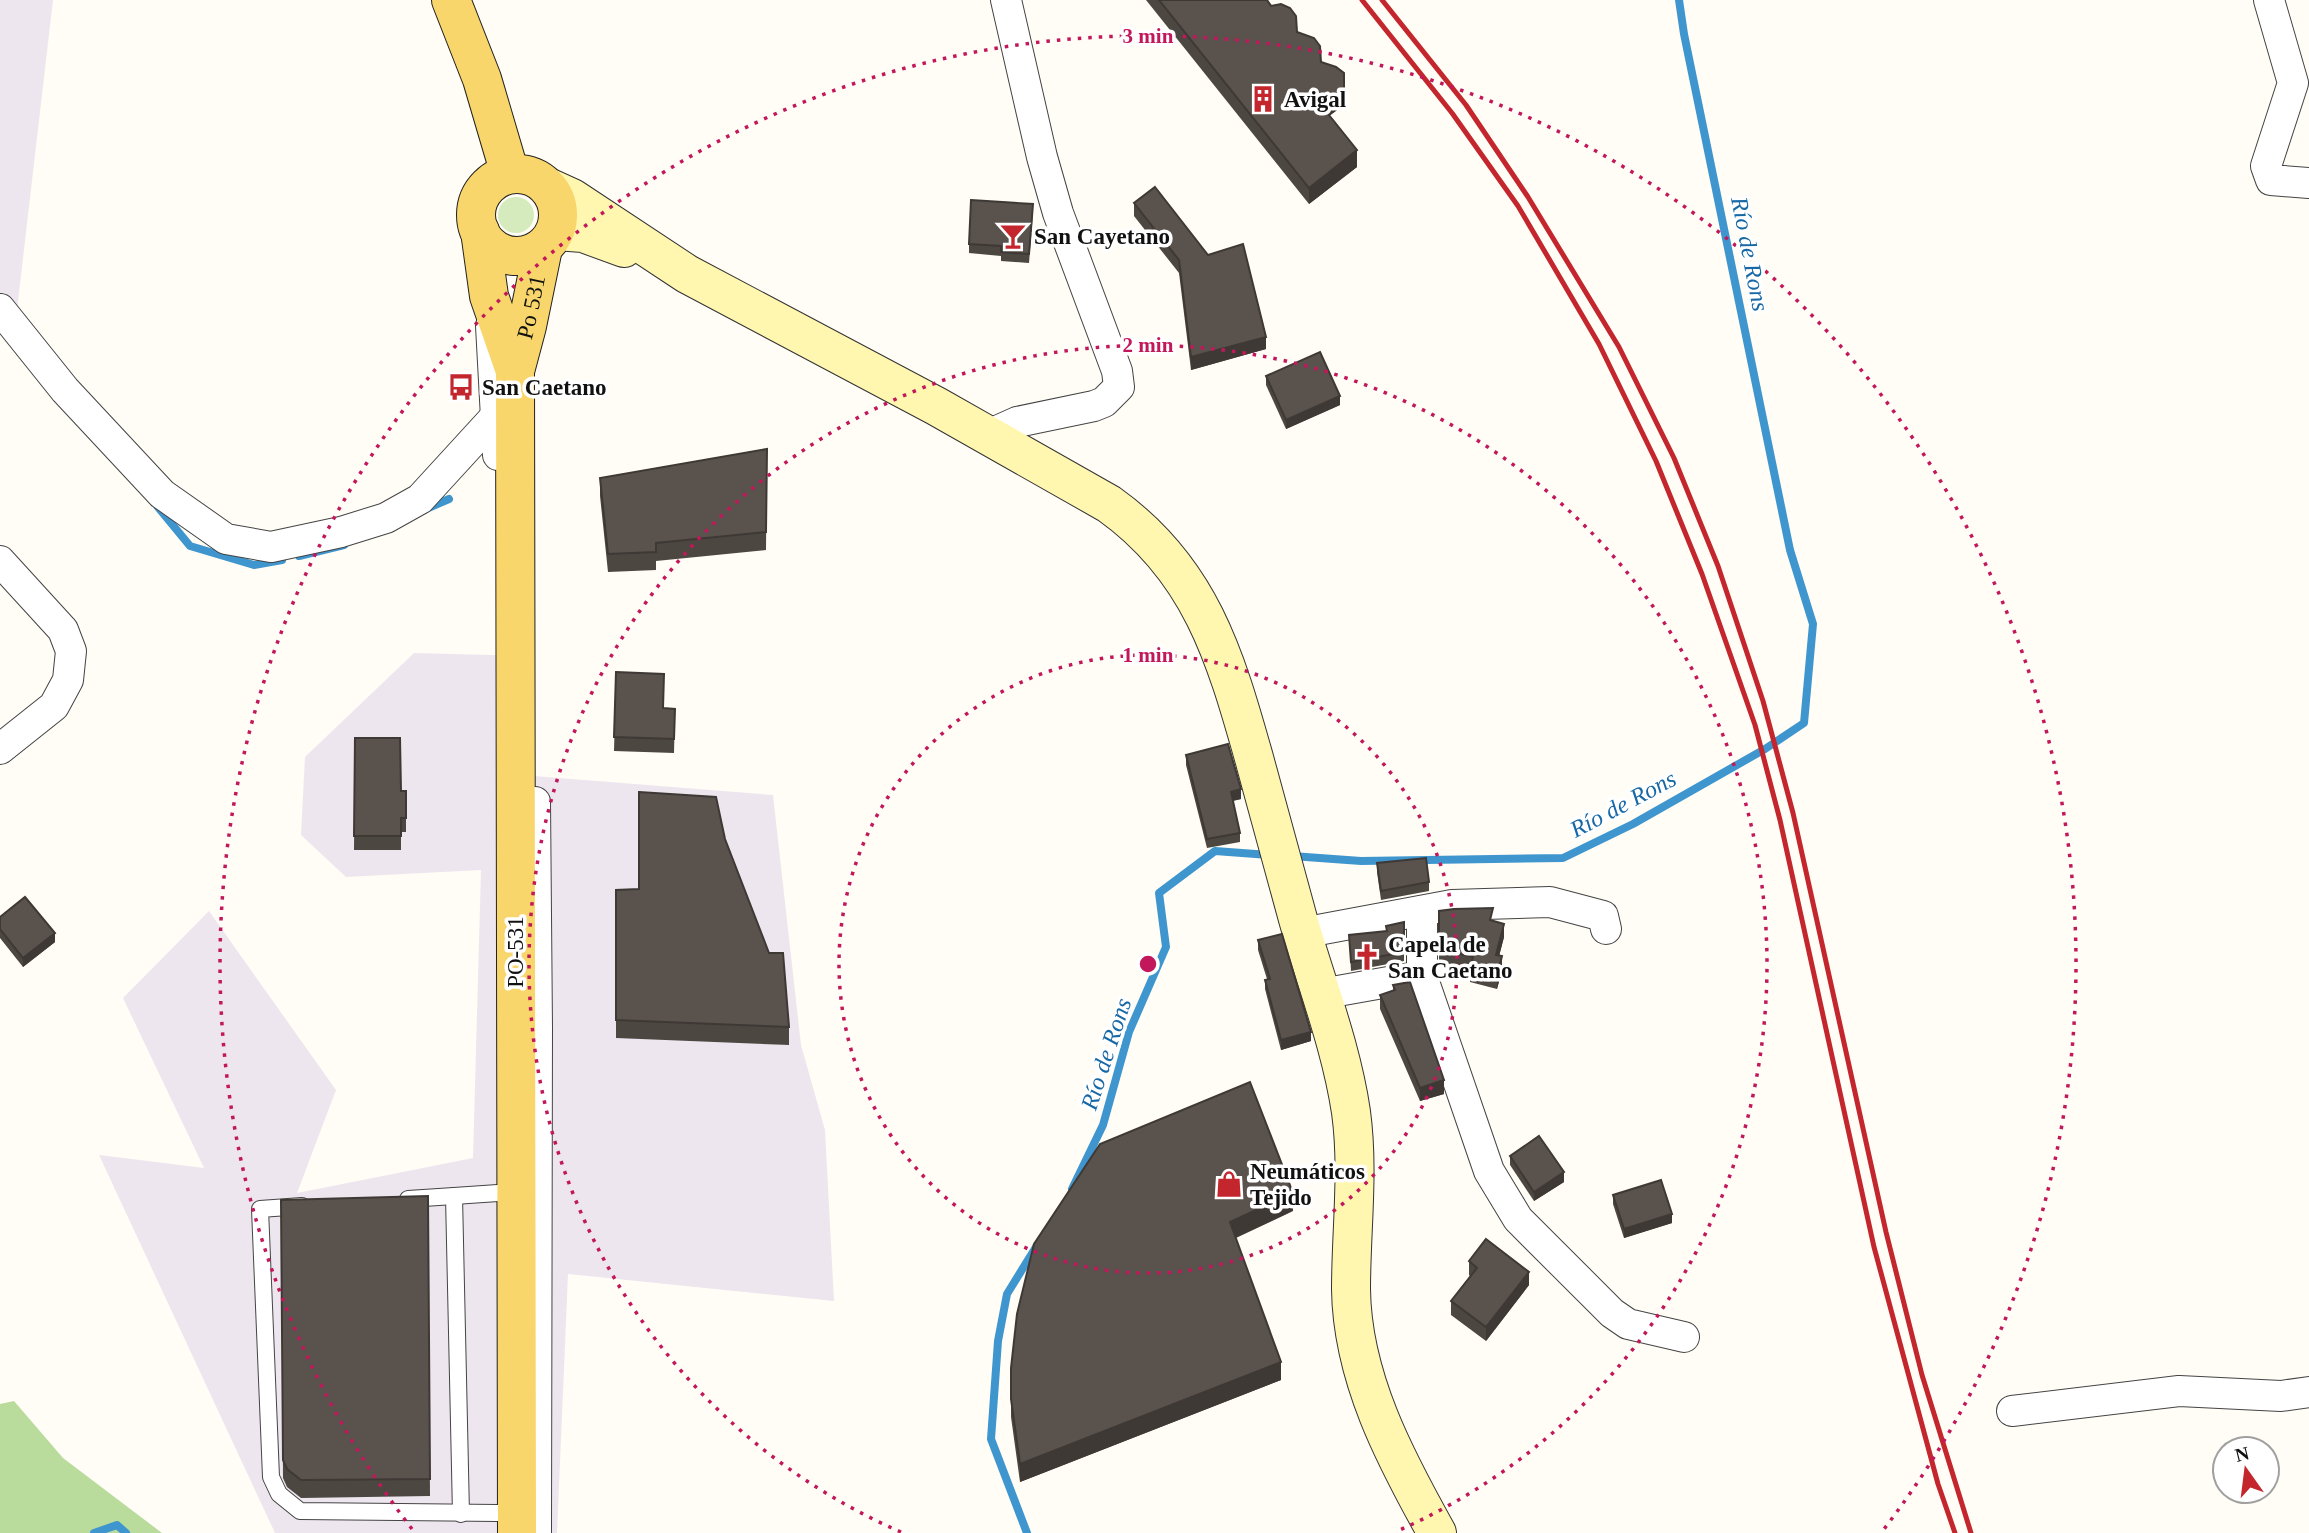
<svg xmlns="http://www.w3.org/2000/svg" width="2309" height="1533" font-family="Georgia,serif">
<style>
.industrial{fill:#eee6ef}
.green{fill:#d5ebbd}
.forest{fill:#b9dc9c}
.lines{fill:none;stroke-linecap:round;stroke-linejoin:round}
.stream{stroke:#3f96cf;stroke-width:8}
.service-casing{stroke:#444;stroke-width:18}
.minor-casing{stroke:#444;stroke-width:32}
.secondary-casing{stroke:#333;stroke-width:40}
.primary-casing{stroke:#222;stroke-width:40}
.service{stroke:#fff;stroke-width:16}
.minor{stroke:#fff;stroke-width:30}
.secondary{stroke:#fff6b0;stroke-width:38}
.primary{stroke:#f9d66b;stroke-width:38}
.rail{stroke:#c4262e;stroke-width:5}
.wall{fill:#4d4742}
.shaded-wall{fill:#3f3936}
.building{fill:#5a524d;stroke:#3f3936;stroke-width:2}
.ring{fill:none;stroke:#c2185b;stroke-width:3.5;stroke-dasharray:3.5 7}
.labels{text-anchor:middle;dominant-baseline:central;stroke-width:7;stroke-linejoin:round;paint-order:stroke}
.poi-label{font-size:23px;font-weight:bold;fill:#111;stroke:#fff;text-anchor:start}
.street-label{font-size:23px;fill:#111;stroke:#fff}
.water-label{font-size:24px;font-style:italic;fill:#1768a6;stroke:#fff}
.centre{fill:#c2185b;stroke:#fff;stroke-width:3.5}
.ring-label{font-size:21px;text-anchor:middle;font-weight:bold;fill:#c2185b;stroke:#fff;stroke-width:7;stroke-linejoin:round;paint-order:stroke}
</style>
<rect width="100%" height="100%" fill="#fffdf5"/>
<g class="industrial">
<polygon points="0,0 53,0 15,327 0,309"/>
<polygon points="414,653 534,656 534,776 773,795 801,1045 825,1130 834,1301 568,1274 557,1533 275,1533 99,1155 204,1168 123,998 209,911 336,1090 297,1193 473,1158 481,870 346,877 301,835 305,757"/>
</g>
<circle class="green" cx="516" cy="215" r="18"/>
<polygon class="forest" points="14,1401 63,1458 162,1533 0,1533 0,1404"/>
<g class="lines">
<g class="stream">
<polyline points="157,506 190,546 254,565 282,560"/>
<polyline points="426,509 449,499"/>
<polyline points="299,556 344,545"/>
<polyline points="1292,856 1361,861 1563,858 1633,824 1765,749 1804,723 1813,624 1790,550 1684,34 1679,0"/>
<polyline points="1072,1189 1103,1125 1129,1032 1166,947 1159,893 1215,851 1269,855"/>
<polyline points="94,1533 117,1525 126,1533"/>
<polyline points="1027,1533 991,1439 998,1341 1007,1294 1036,1247"/>
</g>
<defs>
<g id="service">
<polyline points="408,1199 454,1196"/>
<polyline points="302,1206 260,1209 271,1477 279,1494 300,1511 498,1513"/>
<polyline points="461,1514 454,1196 498,1193"/>
</g>
<g id="minor">
<polyline points="2269,0 2293,83 2266,166 2271,180 2309,183"/>
<polyline points="0,309 65,390 162,494 226,539 271,547 341,532 386,518 420,499 496,416"/>
<polyline points="491,326 498,455"/>
<polyline points="988,435 1017,422 1094,406 1104,402 1119,387 1117,371 1058,213 1042,157 1006,0"/>
<polyline points="0,561 63,630 71,651 68,680 54,706 0,749"/>
<polyline points="535,802 537,1028 536,1533"/>
<polyline points="1422,911 1422,976 1489,1171 1518,1219 1612,1313 1628,1324 1684,1337"/>
<polyline points="1302,933 1452,905 1550,902 1603,916 1606,929"/>
<polyline points="1321,994 1422,976"/>
<polyline points="2012,1411 2179,1391 2281,1396 2309,1392"/>
</g>
<g id="secondary">
<path d="M550 188 572 198 687 274 936 406 1109 504C1200 569 1225 655 1254 758 1269 811 1283 865 1298 919 1316 983 1341 1045 1351 1112 1359 1170 1351 1231 1351 1289 1352 1377 1395 1458 1437 1533"/>
<polyline points="556,231 583,233 624,248"/>
</g>
<g id="primary">
<polyline points="451,0 482,79 510,174"/>
<circle cx="517" cy="215" r="41"/>
<polyline points="480,231 489,296 515,371"/>
<path id="s1" d="M517 1533 515 371 527 326 543 248"/>
</g>
</defs>
<use href="#service" class="service-casing"/>
<use href="#minor" class="minor-casing"/>
<use href="#secondary" class="secondary-casing"/>
<use href="#primary" class="primary-casing"/>
<use href="#service" class="service"/>
<use href="#minor" class="minor"/>
<use href="#secondary" class="secondary"/>
<use href="#primary" class="primary"/>
<g class="rail">
<polyline points="1362,0 1452,113 1518,206 1599,344 1656,461 1702,574 1755,725 1780,820 1874,1247 1938,1484 1955,1533"/>
<polyline points="1382,0 1466,105 1528,197 1619,347 1674,458 1718,566 1763,701 1793,813 1886,1232 1922,1375 1971,1533"/>
</g>
</g>
<g class="wall">
<polygon points="1146,0 1267,0 1297,32 1321,62 1344,105 1329,116 1357,167 1309,204"/>
<polygon points="1134,203 1266,349 1191,370 1179,273 1134,216"/>
<polygon points="1033,213 1029,263 1001,261 1001,256 969,253 969,244"/>
<polygon points="1266,376 1340,405 1286,429 1266,385"/>
<polygon points="767,449 766,550 656,561 656,570 608,572 600,496 600,478"/>
<polygon points="616,672 663,708 675,709 674,753 614,751"/>
<polygon points="355,738 401,791 406,791 406,832 401,832 401,850 354,850"/>
<polygon points="1186,755 1241,799 1233,801 1240,833 1240,842 1207,848 1186,765"/>
<polygon points="725,839 789,1027 789,1045 616,1038 616,890 639,889"/>
<polygon points="1377,863 1429,882 1429,891 1381,900 1377,872"/>
<polygon points="1439,911 1493,921 1504,937 1499,956 1502,970 1497,989 1470,982 1470,970 1439,962"/>
<polygon points="0,917 55,942 23,967 0,938"/>
<polygon points="1404,922 1404,961 1351,971 1349,935 1386,931 1386,926"/>
<polygon points="1258,940 1311,1041 1281,1050 1265,989 1265,980 1267,979 1258,950"/>
<polygon points="1393,985 1444,1094 1420,1101 1380,1009 1380,995 1393,990"/>
<polygon points="1510,1156 1564,1182 1534,1201 1510,1165"/>
<polygon points="1613,1195 1672,1223 1624,1238 1613,1204"/>
<polygon points="428,1196 430,1496 301,1498 287,1487 283,1478 281,1200"/>
<polygon points="1293,1211 1236,1238 1281,1380 1020,1482 1011,1417 1011,1368 1017,1314"/>
<polygon points="1469,1261 1529,1285 1486,1341 1451,1315 1451,1301 1470,1276 1469,1275"/>
</g>
<g class="shaded-wall">
<polygon points="1344,88 1344,105 1321,122 1321,105"/>
<polygon points="1357,150 1357,167 1309,204 1309,188"/>
<polygon points="1266,337 1266,349 1191,370 1191,357"/>
<polygon points="1340,396 1340,405 1286,429 1286,420"/>
<polygon points="1241,789 1241,799 1231,801 1231,792"/>
<polygon points="1504,924 1504,937 1496,968 1496,955"/>
<polygon points="55,933 55,942 23,967 23,958"/>
<polygon points="1502,956 1502,970 1497,989 1497,976"/>
<polygon points="1311,1032 1311,1041 1281,1050 1281,1040"/>
<polygon points="1444,1080 1444,1094 1420,1101 1420,1088"/>
<polygon points="1564,1172 1564,1182 1534,1201 1534,1192"/>
<polygon points="1293,1193 1293,1211 1230,1240 1230,1222"/>
<polygon points="1672,1214 1672,1223 1624,1238 1624,1229"/>
<polygon points="1529,1272 1529,1285 1486,1341 1486,1327"/>
<polygon points="1281,1362 1281,1380 1020,1482 1020,1464"/>
</g>
<g class="building">
<polygon points="1159,0 1267,0 1271,6 1281,4 1290,8 1296,16 1297,32 1314,38 1320,46 1321,62 1336,67 1344,73 1344,88 1321,105 1357,150 1309,188"/>
<polygon points="1155,187 1208,255 1243,244 1266,337 1191,357 1179,260 1134,203"/>
<polygon points="971,200 1033,204 1029,254 1001,252 1001,246 969,244"/>
<polygon points="1320,352 1340,396 1286,420 1266,376"/>
<polygon points="767,449 766,532 656,543 656,552 608,554 600,478"/>
<polygon points="616,672 664,674 663,708 675,709 674,739 614,737"/>
<polygon points="355,738 400,738 401,791 406,791 406,818 401,818 401,836 354,836"/>
<polygon points="1228,744 1241,789 1231,792 1240,833 1207,839 1186,755"/>
<polygon points="639,792 716,797 725,839 769,953 783,953 789,1027 616,1020 616,890 639,889"/>
<polygon points="1426,858 1429,882 1381,891 1377,863"/>
<polygon points="25,897 55,933 23,958 0,929 0,917"/>
<polygon points="1493,908 1490,920 1504,924 1496,955 1502,956 1497,976 1470,969 1473,957 1439,949 1439,911 1454,909"/>
<polygon points="1404,922 1404,952 1351,962 1349,935 1387,931 1386,926"/>
<polygon points="1282,934 1311,1032 1281,1040 1265,980 1270,979 1258,940"/>
<polygon points="1410,982 1444,1080 1420,1088 1380,995 1395,990 1393,985"/>
<polygon points="1250,1082 1293,1193 1230,1222 1281,1362 1020,1464 1011,1399 1011,1368 1017,1314 1034,1244 1100,1144"/>
<polygon points="1539,1136 1564,1172 1534,1192 1510,1156"/>
<polygon points="1661,1180 1672,1214 1624,1229 1613,1195"/>
<polygon points="428,1196 430,1479 301,1480 287,1469 283,1460 281,1200"/>
<polygon points="1486,1239 1529,1272 1486,1327 1451,1301 1477,1268 1469,1261"/>
</g>
<g class="ring">
<circle cx="1148" cy="964" r="309"/>
<path d="M901 1532A619 619 0 1 1 1395 1532"/>
<path d="M412 1529A928 928 0 1 1 1884 1529"/>
</g>
<defs>
<symbol id="building-bare" viewBox="-9 -9 18 18"><path d="M-4-6H4V6H1V3H-1V6H-4ZM-2.5-4.3h1.7v1.8h-1.7ZM.8-4.3h1.7v1.8H.8ZM-2.5-1h1.7V.8h-1.7ZM.8-1h1.7V.8H.8Z" fill="#c4262e" stroke="#fff" stroke-width="2.5" paint-order="stroke"/></symbol>
<symbol id="bar-bare" viewBox="-9 -9 18 18"><path d="M-6-5H6L.8 .8V4.5H3.5V6h-7V4.5H-.8V.8Z" fill="#c4262e" stroke="#fff" stroke-width="2.5" paint-order="stroke"/></symbol>
<symbol id="bus-bare" viewBox="-9 -9 18 18"><path d="M-5-6H5V4H4V6H2V4H-2V6H-4V4H-5ZM-3.5-4V0h7V-4ZM-3.5 1.2v1.5H-2V1.2ZM2 1.2v1.5H3.5V1.2Z" fill="#c4262e" stroke="#fff" stroke-width="2.5" paint-order="stroke"/></symbol>
<symbol id="church-bare" viewBox="-9 -9 18 18"><path d="M-1.2-6h2.4v3.5h3.3v2.4h-3.3V6h-2.4V-.1h-3.3v-2.4h3.3Z" fill="#c4262e" stroke="#fff" stroke-width="2.5" paint-order="stroke"/></symbol>
<symbol id="shop-bare" viewBox="-9 -9 18 18"><path d="M-5-2.5h2.3a2.7 3.5 0 0 1 5.4 0H5L5.5 6h-11ZM-1.5-2.5h3a1.5 2.3 0 0 0-3 0Z" fill="#c4262e" stroke="#fff" stroke-width="2.5" paint-order="stroke"/></symbol>
</defs>
<g fill-rule="evenodd">
<use href="#building-bare" x="1244" y="80" width="38" height="38"/>
<use href="#bar-bare" x="994" y="217" width="38" height="38"/>
<use href="#bus-bare" x="442" y="368" width="38" height="38"/>
<use href="#church-bare" x="1348" y="938" width="38" height="38"/>
<use href="#shop-bare" x="1210" y="1165" width="38" height="38"/>
</g>
<g class="labels">
<g class="poi-label">
<text x="1284" y="99">Avigal</text>
<text x="1034" y="236">San Cayetano</text>
<text x="482" y="387">San Caetano</text>
<text x="1388" y="944">Capela de<tspan x="1388" dy="26">San Caetano</tspan></text>
<text x="1250" y="1171">Neumáticos<tspan x="1250" dy="26">Tejido</tspan></text>
</g>
<g class="street-label">
<text stroke="none"><textPath href="#s1" startOffset="1228">Po 531</textPath></text>
<text transform="translate(515 952) rotate(-90)">PO-531</text>
</g>
<g class="water-label">
<text transform="translate(1750 254) rotate(79)">Río de Rons</text>
<text transform="translate(1623 804) rotate(-28)">Río de Rons</text>
<text transform="translate(1106 1054) rotate(-72)">Río de Rons</text>
</g>
</g>
<circle cx="1148" cy="964" r="10" class="centre"/>
<g class="ring-label">
<text x="1148" y="43">3 min</text>
<text x="1148" y="352">2 min</text>
<text x="1148" y="662">1 min</text>
</g>
<g transform="translate(2246 1470) rotate(346)"><circle r="33" fill="#ffffff" stroke="#a0a0a0" stroke-width="2"/>
<path d="M0-5L12 26L0 18L-12 26Z" fill="#c4262e"/>
<text y="-10" font-size="19" font-weight="bold" text-anchor="middle" fill="#111111">N</text>
</g>
</svg>
